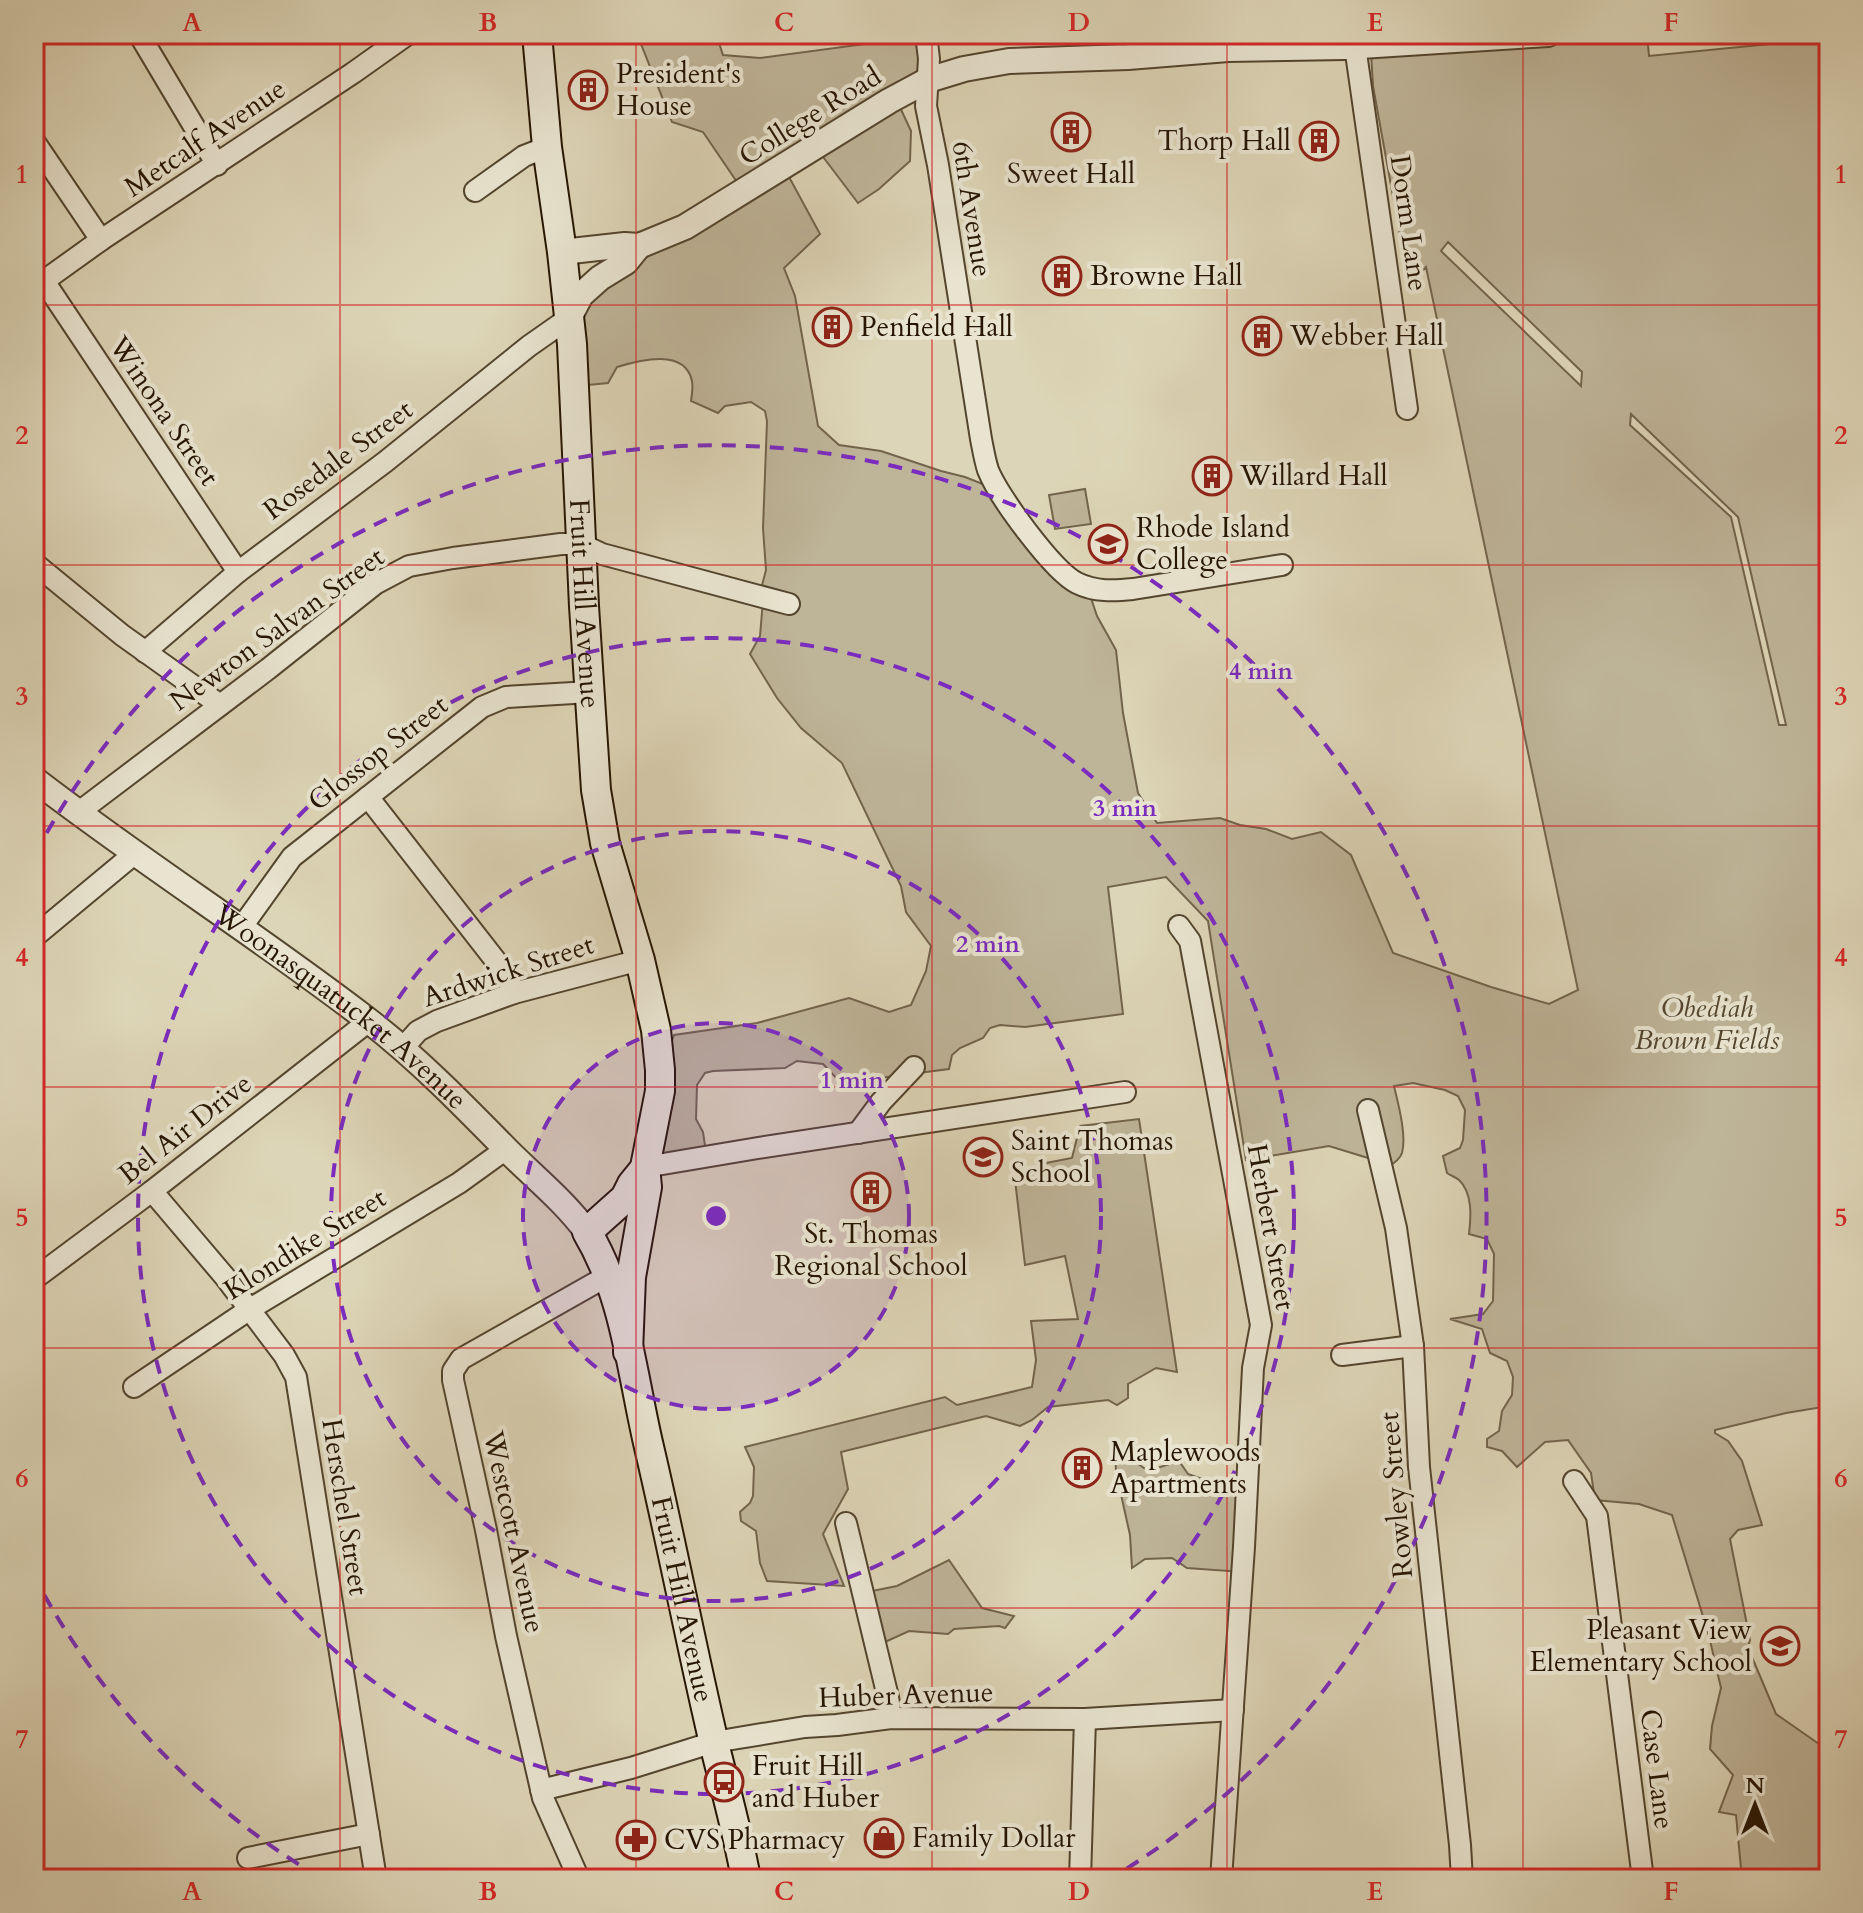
<svg xmlns="http://www.w3.org/2000/svg" width="1863" height="1913" font-family="Cardo,serif">
<style>
.green{fill:#beb498;stroke:#72644c;stroke-width:2;fill-rule:evenodd}
.lines{fill:none;stroke-linecap:round;stroke-linejoin:round}
.minor-casing{stroke:#53452e;stroke-width:24}
.tertiary-casing{stroke:#53452e;stroke-width:28}
.secondary-casing{stroke:#251501;stroke-width:32}
.minor{stroke:#e9e4d0;stroke-width:20}
.tertiary{stroke:#e9e4d0;stroke-width:24}
.secondary{stroke:#e9e4d0;stroke-width:28}
.grid{fill:none;stroke:#d62828;stroke-width:2;stroke-opacity:0.55}
.ring{fill:none;stroke:#7b2cbf;stroke-width:4;stroke-dasharray:14 10}
.labels{text-anchor:middle;dominant-baseline:central;stroke-width:8;stroke-linejoin:round;paint-order:stroke}
.poi-label{font-size:28px;fill:#251501;stroke:#e9e4d0;text-anchor:start}
.street-label{font-size:28px;fill:#251501;stroke:#e9e4d0}
.park-label{font-size:28px;font-style:italic;fill:#53452e;stroke:#e9e4d0}
.centre{fill:#7b2cbf;stroke:#e9e4d0;stroke-width:4}
.ring-label{font-size:24px;text-anchor:middle;font-weight:bold;fill:#7b2cbf;stroke:#e9e4d0;stroke-width:8;stroke-linejoin:round;paint-order:stroke}
.neatline{fill:none;stroke:#d62828;stroke-width:3}
.grid-label{font-size:26px;text-anchor:middle;font-weight:bold;fill:#d62828}
</style>
<rect width="100%" height="100%" fill="#ddd5b7"/>
<filter id="stains"><feTurbulence type="fractalNoise" baseFrequency=".0025" numOctaves="4"/><feColorMatrix values="0 0 0 0 .2 0 0 0 0 .09 0 0 0 0 .02 0 0 0 .5 -.17"/></filter>
<radialGradient id="worn" r=".72"><stop offset=".6" stop-color="#630" stop-opacity="0"/><stop offset="1" stop-color="#630" stop-opacity=".3"/></radialGradient>
<g class="green">
<path d="M637 34H716L723 55 760 58 917 37 925 66 898 103 911 131 910 161 879 189 858 203 814 145 782 164 820 234 784 268 795 296 818 426 839 445 881 451 941 471 965 477 1003 492 1089 592 1097 616 1116 650 1123 713 1138 793 1157 823 1220 818 1240 825 1266 829 1292 839 1321 832 1351 855 1393 953 1491 987 1549 1004 1578 990 1426 267 1409 285 1373 86 1371 53 1537 42 1605 34H1647L1649 56 1829 38V994L1824 995 1829 1017V1406L1786 1413 1715 1430V1433L1728 1441 1742 1461 1762 1525 1738 1530 1730 1539 1750 1640 1748 1647 1751 1649 1747 1655 1752 1657 1776 1714 1829 1751V1879H1742L1736 1815 1719 1812 1733 1775 1710 1749 1712 1726 1721 1688 1709 1636 1672 1515 1639 1504 1595 1500 1591 1473 1568 1440 1545 1442 1517 1467 1502 1451 1487 1447V1439L1499 1431 1502 1411 1512 1395 1513 1377 1507 1361 1490 1353 1482 1329 1450 1319 1483 1314 1493 1301 1494 1254 1487 1239 1469 1234C1471 1218 1473 1193 1459 1180 1456 1177 1451 1176 1447 1173L1443 1156 1460 1148 1463 1140 1465 1110 1458 1096 1445 1090 1413 1083 1394 1086C1398 1103 1407 1136 1402 1153 1400 1159 1393 1164 1388 1167L1381 1162 1329 1146 1246 1160 1208 921 1166 877 1108 887 1123 1014 1025 1027 1000 1025 990 1028 983 1038 960 1048 952 1055 949 1069 841 1083 823 1064 797 1061 785 1068 713 1071 705 1073 697 1085 696 1119 703 1132 707 1159 654 1167 671 1043 674 1035 757 1023 849 998 889 1012 911 1005 926 971 931 946 906 912 901 886 842 763 801 728 777 698 750 654 760 636 763 600 760 593 766 570 763 528 767 421 765 411 751 402 725 406 718 413 691 401C692 395 693 387 692 381 685 348 640 360 617 367L608 383 578 386 566 286 619 260 743 191 703 132 672 122ZM1448 242 1582 372 1581 386 1441 251ZM1631 414 1738 517 1786 725H1779L1731 517 1630 425Z"/>
<polygon points="1085,489 1091,524 1055,529 1049,495"/>
<polygon points="1139,1119 1177,1372 1156,1368 1128,1384 1128,1398 1117,1405 1108,1400 1048,1407 1032,1420 1020,1426 986,1416 841,1452 848,1489 823,1534 844,1586 767,1581 760,1563 756,1531 741,1521 740,1512 750,1503 753,1496 754,1467 745,1447 945,1397 957,1405 1032,1387 1036,1360 1031,1321 1078,1319 1065,1256 1025,1265 1015,1180 1041,1164 1072,1158 1080,1126"/>
<polygon points="1115,1447 1148,1471 1179,1461 1188,1474 1205,1480 1248,1482 1242,1572 1187,1568 1172,1558 1145,1559 1132,1568 1130,1535 1116,1472"/>
<polygon points="949,1560 982,1608 1014,1616 1005,1628 999,1626 954,1629 948,1634 909,1631 885,1642 872,1591 897,1586"/>
</g>
<g class="lines">
<defs>
<g id="minor">
<polyline points="139,34 217,165"/>
<path d="M926 34 929 59 926 106 938 165 981 439C983 449 985 461 988 470 998 496 1053 571 1077 583 1095 592 1114 591 1133 589L1282 565"/>
<polyline points="1355,46 1407,409"/>
<polyline points="34,141 101,240"/>
<polyline points="475,191 524,156 547,147"/>
<polyline points="44,281 238,572"/>
<polyline points="34,288 101,240 353,73 408,34"/>
<polyline points="34,563 122,635 220,705"/>
<polyline points="145,652 238,572 385,462 529,346 569,318"/>
<polyline points="368,797 503,970 514,993"/>
<polyline points="79,812 268,669 375,584 409,566 453,558 561,544 581,544 602,554 789,604"/>
<polyline points="1179,926 1190,941 1261,1325 1253,1368 1244,1547 1221,1879"/>
<polyline points="241,928 292,857 482,707 506,697 590,692"/>
<polyline points="34,937 134,854"/>
<polyline points="402,1049 418,1031 437,1021 514,993 640,960"/>
<polyline points="1368,1110 1396,1228 1413,1346 1419,1467 1460,1845 1462,1879"/>
<polyline points="858,1133 881,1102 914,1067"/>
<polyline points="645,1167 758,1148 1125,1092"/>
<polyline points="152,1191 225,1277 284,1355 296,1377 376,1879"/>
<polyline points="34,1279 152,1191 369,1021"/>
<polyline points="1342,1355 1413,1346"/>
<polyline points="134,1387 250,1309 459,1183 506,1149"/>
<polyline points="1574,1481 1597,1516 1643,1879"/>
<polyline points="846,1523 888,1697 891,1718"/>
<polyline points="541,1790 631,1768 714,1742 805,1727 837,1725 891,1718 1085,1719 1233,1710"/>
<polyline points="248,1858 369,1834"/>
<polyline points="579,1879 543,1798 506,1636 486,1530 453,1380 453,1371 461,1359 609,1275"/>
<polyline points="1080,1879 1085,1719"/>
</g>
<g id="tertiary">
<polyline points="562,252 625,245 639,246 685,227 889,101 928,80 964,69 1009,61 1128,57 1228,49 1345,47 1548,34"/>
<polyline points="569,318 581,295 600,278 626,262 639,246"/>
<path id="s1" d="M34 779C143 863 260 937 369 1021 418 1059 463 1105 507 1150 534 1177 564 1201 587 1232"/>
</g>
<g id="secondary">
<path id="s2" d="M537 34 547 147 562 252 572 344 584 606 596 790 605 843 640 960 656 1030 660 1070V1091L645 1167 647 1187 631 1277 628 1352"/>
<path id="s3" d="M645 1168 632 1184 625 1198 587 1232C626 1297 632 1375 649 1447 672 1545 691 1645 714 1743 725 1788 738 1833 746 1879"/>
</g>
</defs>
<use href="#minor" class="minor-casing"/>
<use href="#tertiary" class="tertiary-casing"/>
<use href="#secondary" class="secondary-casing"/>
<use href="#minor" class="minor"/>
<use href="#tertiary" class="tertiary"/>
<use href="#secondary" class="secondary"/>
</g>
<path class="grid" d="M340 34V1879M636 34V1879M932 34V1879M1227 34V1879M1523 34V1879M34 305H1829M34 565H1829M34 826H1829M34 1087H1829M34 1348H1829M34 1608H1829"/>
<circle cx="716" cy="1216" r="193" fill="#7b2cbf" fill-opacity=".12"/>
<g class="ring">
<circle cx="716" cy="1216" r="193"/>
<circle cx="716" cy="1216" r="385"/>
<circle cx="716" cy="1216" r="578"/>
<path d="M319 1877A771 771 0 0 1 35 1578M35 854A771 771 0 1 1 1113 1877"/>
</g>
<defs>
<symbol id="building-ring" viewBox="-11 -11 22 22"><circle r="9.5" fill="#e9e4d0" stroke="#8f2418" stroke-width="1.5"/><path d="M-4-6H4V6H1V3H-1V6H-4ZM-2.5-4.3h1.7v1.8h-1.7ZM.8-4.3h1.7v1.8H.8ZM-2.5-1h1.7V.8h-1.7ZM.8-1h1.7V.8H.8Z" fill="#8f2418"/></symbol>
<symbol id="university-ring" viewBox="-11 -11 22 22"><circle r="9.5" fill="#e9e4d0" stroke="#8f2418" stroke-width="1.5"/><path d="M0-5L7-2L0 1L-7-2ZM-4 1L0 2.5L4 1V4Q0 6-4 4Z" fill="#8f2418"/></symbol>
<symbol id="school-ring" viewBox="-11 -11 22 22"><circle r="9.5" fill="#e9e4d0" stroke="#8f2418" stroke-width="1.5"/><path d="M0-5L7-2L0 1L-7-2ZM-4 1L0 2.5L4 1V4Q0 6-4 4Z" fill="#8f2418"/></symbol>
<symbol id="bus-ring" viewBox="-11 -11 22 22"><circle r="9.5" fill="#e9e4d0" stroke="#8f2418" stroke-width="1.5"/><path d="M-5-6H5V4H4V6H2V4H-2V6H-4V4H-5ZM-3.5-4V0h7V-4ZM-3.5 1.2v1.5H-2V1.2ZM2 1.2v1.5H3.5V1.2Z" fill="#8f2418"/></symbol>
<symbol id="shop-ring" viewBox="-11 -11 22 22"><circle r="9.5" fill="#e9e4d0" stroke="#8f2418" stroke-width="1.5"/><path d="M-5-2.5h2.3a2.7 3.5 0 0 1 5.4 0H5L5.5 6h-11ZM-1.5-2.5h3a1.5 2.3 0 0 0-3 0Z" fill="#8f2418"/></symbol>
<symbol id="pharmacy-ring" viewBox="-11 -11 22 22"><circle r="9.5" fill="#e9e4d0" stroke="#8f2418" stroke-width="1.5"/><path d="M-2-6h4v4h4v4h-4v4h-4v-4h-4v-4h4Z" fill="#8f2418"/></symbol>
</defs>
<g fill-rule="evenodd">
<use href="#building-ring" x="566" y="68" width="44" height="44"/>
<use href="#building-ring" x="1049" y="110" width="44" height="44"/>
<use href="#building-ring" x="1297" y="119" width="44" height="44"/>
<use href="#building-ring" x="1040" y="254" width="44" height="44"/>
<use href="#building-ring" x="810" y="305" width="44" height="44"/>
<use href="#building-ring" x="1240" y="314" width="44" height="44"/>
<use href="#building-ring" x="1190" y="454" width="44" height="44"/>
<use href="#university-ring" x="1086" y="522" width="44" height="44"/>
<use href="#school-ring" x="961" y="1135" width="44" height="44"/>
<use href="#building-ring" x="849" y="1170" width="44" height="44"/>
<use href="#building-ring" x="1060" y="1446" width="44" height="44"/>
<use href="#school-ring" x="1758" y="1624" width="44" height="44"/>
<use href="#bus-ring" x="702" y="1760" width="44" height="44"/>
<use href="#shop-ring" x="862" y="1816" width="44" height="44"/>
<use href="#pharmacy-ring" x="614" y="1818" width="44" height="44"/>
</g>
<g class="labels">
<g class="poi-label">
<text x="616" y="74">President's<tspan x="616" dy="32">House</tspan></text>
<text x="1291" y="141" text-anchor="end">Thorp Hall</text>
<text x="1071" y="174" text-anchor="middle">Sweet Hall</text>
<text x="1090" y="276">Browne Hall</text>
<text x="860" y="327">Penfield Hall</text>
<text x="1290" y="336">Webber Hall</text>
<text x="1240" y="476">Willard Hall</text>
<text x="1136" y="528">Rhode Island<tspan x="1136" dy="32">College</tspan></text>
<text x="1011" y="1141">Saint Thomas<tspan x="1011" dy="32">School</tspan></text>
<text x="871" y="1234" text-anchor="middle">St. Thomas<tspan x="871" dy="32">Regional School</tspan></text>
<text x="1110" y="1452">Maplewoods<tspan x="1110" dy="32">Apartments</tspan></text>
<text x="1752" y="1630" text-anchor="end">Pleasant View<tspan x="1752" dy="32">Elementary School</tspan></text>
<text x="752" y="1766">Fruit Hill<tspan x="752" dy="32">and Huber</tspan></text>
<text x="912" y="1838">Family Dollar</text>
<text x="664" y="1840">CVS Pharmacy</text>
</g>
<g class="street-label">
<text transform="translate(810 116) rotate(-32)">College Road</text>
<text transform="translate(205 138) rotate(-34)">Metcalf Avenue</text>
<text transform="translate(972 209) rotate(81)">6th Avenue</text>
<text transform="translate(1409 223) rotate(82)">Dorm Lane</text>
<text transform="translate(164 411) rotate(56)">Winona Street</text>
<text transform="translate(338 460) rotate(-37)">Rosedale Street</text>
<text stroke="none"><textPath href="#s2" startOffset="572">Fruit Hill Avenue</textPath></text>
<text transform="translate(277 629) rotate(-36)">Newton Salvan Street</text>
<text transform="translate(378 753) rotate(-38)">Glossop Street</text>
<text transform="translate(508 971) rotate(-18)">Ardwick Street</text>
<text stroke="none"><textPath href="#s1" startOffset="382">Woonasquatucket Avenue</textPath></text>
<text transform="translate(185 1129) rotate(-38)">Bel Air Drive</text>
<text transform="translate(1271 1227) rotate(80)">Herbert Street</text>
<text transform="translate(305 1244) rotate(-32)">Klondike Street</text>
<text transform="translate(1396 1495) rotate(-95)">Rowley Street</text>
<text transform="translate(345 1507) rotate(81)">Herschel Street</text>
<text transform="translate(514 1532) rotate(78)">Westcott Avenue</text>
<text stroke="none"><textPath href="#s3" startOffset="468">Fruit Hill Avenue</textPath></text>
<text transform="translate(906 1695) rotate(-2)">Huber Avenue</text>
<text transform="translate(1657 1769) rotate(83)">Case Lane</text>
</g>
<g class="park-label">
<text x="1707" y="1008">Obediah<tspan x="1707" dy="32">Brown Fields</tspan></text>
</g>
</g>
<circle cx="716" cy="1216" r="12" class="centre"/>
<g class="ring-label">
<text x="1261" y="679">4 min</text>
<text x="1125" y="816">3 min</text>
<text x="988" y="952">2 min</text>
<text x="852" y="1088">1 min</text>
</g>
<rect width="1863" height="1913" fill="none" stroke="#ddd5b7" stroke-width="88"/>
<g transform="translate(1755 1805)" stroke="#e9e4d0" stroke-width="6" paint-order="stroke">
<path d="M0-6L14 30L0 20L-14 30Z" fill="#251501"/>
<text y="-12" font-size="22" font-weight="bold" text-anchor="middle" fill="#251501">N</text>
</g>
<rect x="44" y="44" width="1775" height="1825" class="neatline"/>
<g class="grid-label">
<text x="192" y="31">A</text>
<text x="488" y="31">B</text>
<text x="784" y="31">C</text>
<text x="1079" y="31">D</text>
<text x="1375" y="31">E</text>
<text x="1671" y="31">F</text>
<text x="22" y="183">1</text>
<text x="1841" y="183">1</text>
<text x="22" y="444">2</text>
<text x="1841" y="444">2</text>
<text x="22" y="705">3</text>
<text x="1841" y="705">3</text>
<text x="22" y="966">4</text>
<text x="1841" y="966">4</text>
<text x="22" y="1226">5</text>
<text x="1841" y="1226">5</text>
<text x="22" y="1487">6</text>
<text x="1841" y="1487">6</text>
<text x="22" y="1748">7</text>
<text x="1841" y="1748">7</text>
<text x="192" y="1900">A</text>
<text x="488" y="1900">B</text>
<text x="784" y="1900">C</text>
<text x="1079" y="1900">D</text>
<text x="1375" y="1900">E</text>
<text x="1671" y="1900">F</text>
</g>
<rect width="100%" height="100%" filter="url(#stains)"/>
<rect width="100%" height="100%" fill="url(#worn)"/>
</svg>
